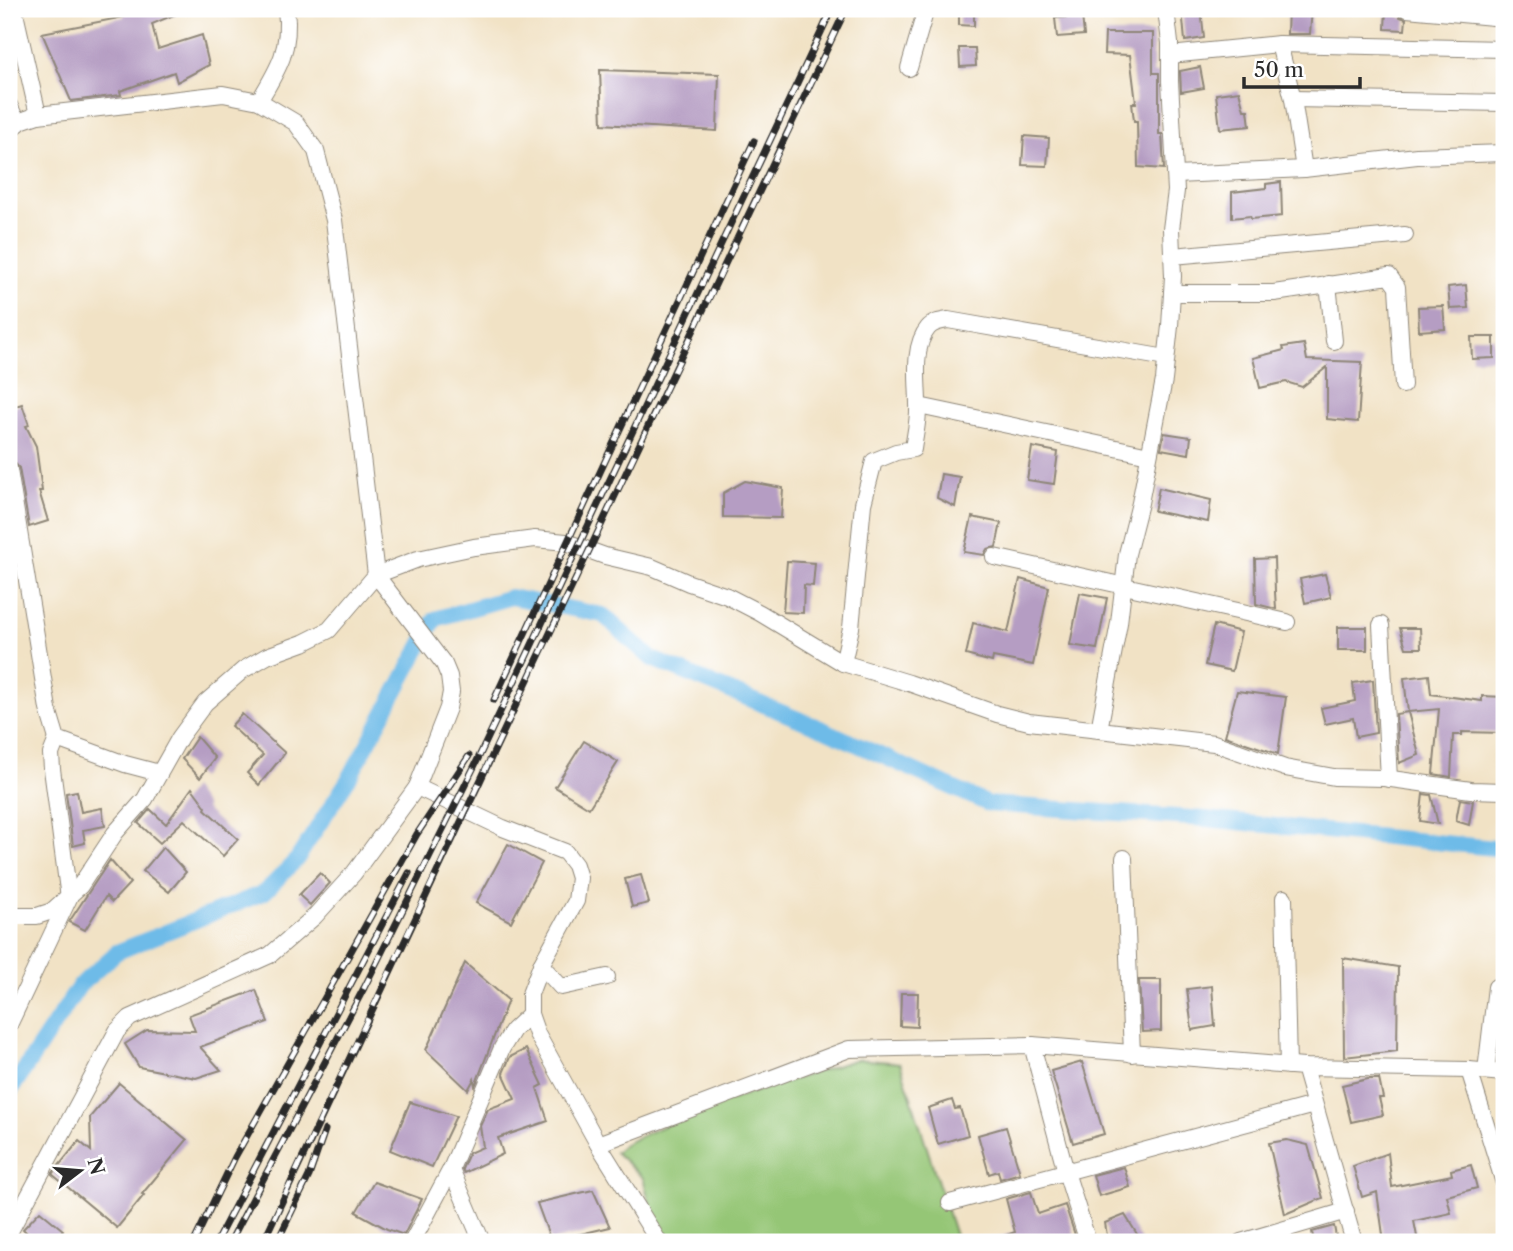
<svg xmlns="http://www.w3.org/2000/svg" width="1513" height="1251" font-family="'Libre Caslon Text',serif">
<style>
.green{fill:#95c676;stroke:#607850;stroke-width:2}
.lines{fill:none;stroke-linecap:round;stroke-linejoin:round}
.canal{stroke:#6ebbe8;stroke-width:16}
.building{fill:#b59dc3}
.minor-casing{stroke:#8e8678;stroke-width:18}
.minor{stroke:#fff;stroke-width:16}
.rail-casing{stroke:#2b2b2b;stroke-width:7}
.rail{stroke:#fff;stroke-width:4.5;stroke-dasharray:13;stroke-linecap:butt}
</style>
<rect width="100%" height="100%" fill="#fff"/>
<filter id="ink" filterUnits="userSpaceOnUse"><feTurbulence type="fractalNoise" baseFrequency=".0143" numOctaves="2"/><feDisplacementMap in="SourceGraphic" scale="14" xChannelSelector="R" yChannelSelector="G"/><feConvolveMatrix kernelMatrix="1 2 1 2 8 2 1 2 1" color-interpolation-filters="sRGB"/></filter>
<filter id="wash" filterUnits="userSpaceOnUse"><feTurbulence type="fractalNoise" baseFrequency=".00686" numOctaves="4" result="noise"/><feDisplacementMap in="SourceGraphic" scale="28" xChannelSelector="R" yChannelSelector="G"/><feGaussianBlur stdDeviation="1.57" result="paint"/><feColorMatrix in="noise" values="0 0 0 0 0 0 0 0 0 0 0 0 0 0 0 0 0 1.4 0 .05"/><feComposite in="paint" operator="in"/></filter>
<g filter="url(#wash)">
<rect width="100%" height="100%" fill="#f1e2c5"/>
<polygon class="green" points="857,1059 900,1063 957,1242 667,1242 657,1231 643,1178 615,1152 628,1142 695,1111"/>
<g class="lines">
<polyline class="canal" points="9,1093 80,985 117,952 265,892 297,859 351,775 435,619 511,597 603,615 652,659 825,730 988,804 1206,819 1504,849"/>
</g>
<g id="blocks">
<g class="building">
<polygon points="142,9 188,9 152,24 158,49 202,35 209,65 177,82 174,72 120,91 121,95 71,101 42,33 124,17 124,13"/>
<polygon points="959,9 974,9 974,26 959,25"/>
<polygon points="1182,9 1201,9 1204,38 1185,41"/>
<polygon points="1288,9 1312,9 1310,34 1287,34"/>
<polygon points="1386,9 1397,10 1400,17 1406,19 1405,30 1385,29"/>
<polygon points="1082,16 1084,35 1057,37 1055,18"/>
<polygon points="1105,33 1153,33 1153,73 1159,73 1159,134 1162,134 1164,169 1138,167 1137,121 1134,121 1132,103 1136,103 1130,55 1104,54"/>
<polygon points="959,48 975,48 976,66 960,67"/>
<polygon points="1200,67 1204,88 1181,92 1180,71"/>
<polygon points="600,70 719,74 717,131 602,124"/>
<polygon points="1239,91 1244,110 1248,110 1250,126 1220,129 1216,94"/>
<polygon points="1024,136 1049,138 1047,166 1022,165"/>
<polygon points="1281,182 1282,216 1251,219 1250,216 1232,218 1232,192 1266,188 1266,184"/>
<polygon points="1466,285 1468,308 1450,309 1448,287"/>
<polygon points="1443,306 1445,329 1419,331 1418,307"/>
<polygon points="1471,337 1494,337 1494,358 1472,359"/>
<polygon points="1304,344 1307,360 1362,362 1358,422 1327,419 1327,367 1302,387 1286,382 1260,388 1253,358 1284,350 1283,347"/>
<polygon points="22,404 29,425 26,426 36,446 42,491 39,491 48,521 29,527 19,468 12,460 9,446 9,408"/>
<polygon points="1164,433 1191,437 1189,454 1161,449"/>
<polygon points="1032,447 1058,452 1054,484 1027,480"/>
<polygon points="941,474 960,477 955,507 937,498"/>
<polygon points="745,481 783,488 781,518 723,517 723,493"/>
<polygon points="1159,488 1211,500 1208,522 1154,511"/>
<polygon points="972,517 1001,523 996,547 987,549 984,555 964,552"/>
<polygon points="1274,558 1275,592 1276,609 1256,604 1255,559"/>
<polygon points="787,561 815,563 813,586 804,585 803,613 783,612"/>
<polygon points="1325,574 1331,597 1305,603 1300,579"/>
<polygon points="1020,579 1049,587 1033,665 993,657 992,662 966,655 973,623 1008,632"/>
<polygon points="1080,593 1107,598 1097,649 1070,645"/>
<polygon points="1214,625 1241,632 1232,671 1205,665"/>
<rect x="1338" y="627" width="29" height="23"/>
<polygon points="1400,628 1420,628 1421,648 1406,648"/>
<polygon points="1429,675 1431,694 1482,701 1482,696 1504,697 1504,733 1462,732 1462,735 1453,735 1451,777 1433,774 1439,709 1408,712 1404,678"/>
<polygon points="1373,680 1376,733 1356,737 1353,718 1325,724 1321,708 1355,701 1353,683"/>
<polygon points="1237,691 1286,697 1278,754 1225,736"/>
<polygon points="1408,712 1419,755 1399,763 1396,714"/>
<polygon points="242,714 285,753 259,785 247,773 263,755 231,726"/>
<polygon points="197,737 215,758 200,778 182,759"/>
<polygon points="584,741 618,762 589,808 555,787"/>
<polygon points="192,788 206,807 205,809 238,839 223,856 184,820 160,843 138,823 150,809 166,824"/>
<polygon points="77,791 81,812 102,808 105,826 83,830 85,843 73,846 66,793"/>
<polygon points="1423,794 1431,795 1438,824 1420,821"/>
<polygon points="1460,799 1473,801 1469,825 1456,821"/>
<polygon points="508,844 542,863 511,922 476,903"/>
<polygon points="163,847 186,872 169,892 143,871"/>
<polygon points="110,860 130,883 112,902 106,896 85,930 69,922"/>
<polygon points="320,873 330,883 310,905 299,895"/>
<polygon points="641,875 649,903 632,907 625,879"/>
<polygon points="1343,958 1398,967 1397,1051 1344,1057"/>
<polygon points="465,963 508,1000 475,1086 474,1079 468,1090 426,1050"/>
<polygon points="1139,980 1161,980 1161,1031 1142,1032"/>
<polygon points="1212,986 1215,1026 1192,1030 1187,989"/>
<polygon points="256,990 268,1022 200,1047 221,1070 196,1078 139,1067 125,1044 147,1030 195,1031 189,1015"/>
<polygon points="901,993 918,993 917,1027 900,1026"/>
<polygon points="526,1049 543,1085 537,1088 548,1121 498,1138 503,1154 464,1173 462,1169 469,1153 483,1147 480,1126 488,1109 515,1099 503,1073 510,1057"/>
<polygon points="1082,1062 1104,1134 1073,1143 1051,1071"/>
<polygon points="1368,1079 1379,1079 1383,1098 1379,1098 1383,1115 1351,1122 1342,1085"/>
<polygon points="119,1083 187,1140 142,1194 144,1195 117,1228 52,1174 79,1141 91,1151 90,1117"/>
<polygon points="952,1100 955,1109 960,1108 968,1135 938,1144 928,1108"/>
<polygon points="410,1102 456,1116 432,1167 390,1150"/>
<polygon points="1006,1127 1020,1173 1000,1179 998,1171 989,1174 978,1135"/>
<polygon points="1287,1140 1308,1145 1323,1198 1285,1214 1269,1143"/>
<polygon points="1388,1153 1392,1187 1452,1175 1451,1170 1471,1165 1477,1188 1447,1196 1451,1213 1414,1221 1418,1242 1384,1242 1377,1192 1362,1197 1353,1166"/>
<polygon points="1124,1167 1130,1187 1099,1196 1093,1175"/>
<polygon points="374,1182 422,1199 404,1235 387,1229 356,1212"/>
<polygon points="593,1190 610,1227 551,1241 537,1203"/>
<polygon points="1031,1192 1038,1214 1065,1205 1075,1235 1054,1242 992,1242 992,1240 1015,1232 1006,1199"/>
<polygon points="40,1211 63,1230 52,1242 36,1242 23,1229"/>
<polygon points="1125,1215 1142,1242 1108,1242 1105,1223"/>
<polygon points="1334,1226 1337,1242 1314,1242 1312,1232"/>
</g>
</g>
</g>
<g filter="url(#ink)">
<use href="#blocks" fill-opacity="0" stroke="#8e8678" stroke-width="2"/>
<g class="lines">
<defs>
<g id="minor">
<polyline points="14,9 38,115"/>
<polyline points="1407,9 1504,18"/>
<polyline points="1279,44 1293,99 1304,169"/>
<polyline points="1170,55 1279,44 1504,49"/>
<polyline points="909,68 926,9"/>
<polyline points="1293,99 1504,103"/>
<path d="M259 101C279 68 291 49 286 9"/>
<polyline points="9,105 18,124"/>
<polyline points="9,125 38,115 223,94 259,101 296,123 316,151 334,220 376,575 444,664 449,676 451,692 448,708 417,787 354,873 314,917 270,955 130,1018 117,1031 9,1233"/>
<polyline points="1176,175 1304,169 1417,156 1504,153"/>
<polyline points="1173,256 1405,235"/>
<polyline points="1328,284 1334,341"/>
<polyline points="1172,293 1274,293 1389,276 1397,287 1403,385"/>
<polyline points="919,406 1149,455"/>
<polyline points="9,470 48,709 57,739 125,764 159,773"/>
<polyline points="994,557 1287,622"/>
<polyline points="1381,625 1389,779"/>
<path d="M843 663 851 628 863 504 874 461 896 452 913 449C915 434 919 419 918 404 918 382 912 347 928 328 933 322 941 321 948 320L1166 358"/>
<polyline points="1099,730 1119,623 1127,554 1140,503 1164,380 1170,326 1173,276 1171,229 1176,191 1170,81 1170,43 1166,9"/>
<polyline points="417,787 503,828 565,852 575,865 579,878 576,901 541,965 530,994 530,1014 537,1034 598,1144 659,1242"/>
<polyline points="1124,858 1132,1054"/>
<polyline points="1284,898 1288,1066"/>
<polyline points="9,916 37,916 52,911 80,886 115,833 145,799 180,737 205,703 243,670 267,656 303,643 329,630 376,575 418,559 474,547 535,539 566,542 605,556 652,567 689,583 727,596 760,613 843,663 909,683 997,714 1029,722 1214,743 1285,768 1334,777 1384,778 1471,790 1504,791"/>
<polyline points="541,965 561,987 607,977"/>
<polyline points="9,1025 69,898 52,769 51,754 57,739"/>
<polyline points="1032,1045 1066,1172 1088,1242"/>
<polyline points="1304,1067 1354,1242"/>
<polyline points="1469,1070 1504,1183"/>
<polyline points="1486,1071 1496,987 1504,987"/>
<polyline points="598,1144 849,1049 1032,1045 1304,1067 1469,1070 1504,1073"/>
<polyline points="451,1169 482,1242"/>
<polyline points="950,1203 1314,1105"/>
<polyline points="412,1242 451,1169 502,1048 513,1030 530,1014"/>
<polyline points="1241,1242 1346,1211"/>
</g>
</defs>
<use href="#minor" class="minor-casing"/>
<use href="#minor" class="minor"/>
<defs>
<g id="rail">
<polyline points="494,700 754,141"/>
<polyline points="194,1242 235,1157 417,834 469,756"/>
<polyline points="216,1242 409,873"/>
<polyline points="230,1242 364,988 477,761 832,9"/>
<path d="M263 1242C455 830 652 420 846 9"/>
<polyline points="277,1242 309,1176 325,1130"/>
</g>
</defs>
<use href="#rail" class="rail-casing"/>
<use href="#rail" class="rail"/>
</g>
</g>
<rect width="1513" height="1251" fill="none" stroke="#fff" stroke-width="35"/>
<g transform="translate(80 1171) rotate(74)" stroke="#ffffff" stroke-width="5" paint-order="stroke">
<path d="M0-5L12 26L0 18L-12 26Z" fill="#2b2b2b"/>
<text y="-10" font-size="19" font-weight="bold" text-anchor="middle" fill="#2b2b2b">N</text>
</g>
<path d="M1244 77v10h116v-10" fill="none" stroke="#2b2b2b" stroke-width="3.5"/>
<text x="1254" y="77" font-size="21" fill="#2b2b2b" stroke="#ffffff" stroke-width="5" paint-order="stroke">50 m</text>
</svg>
